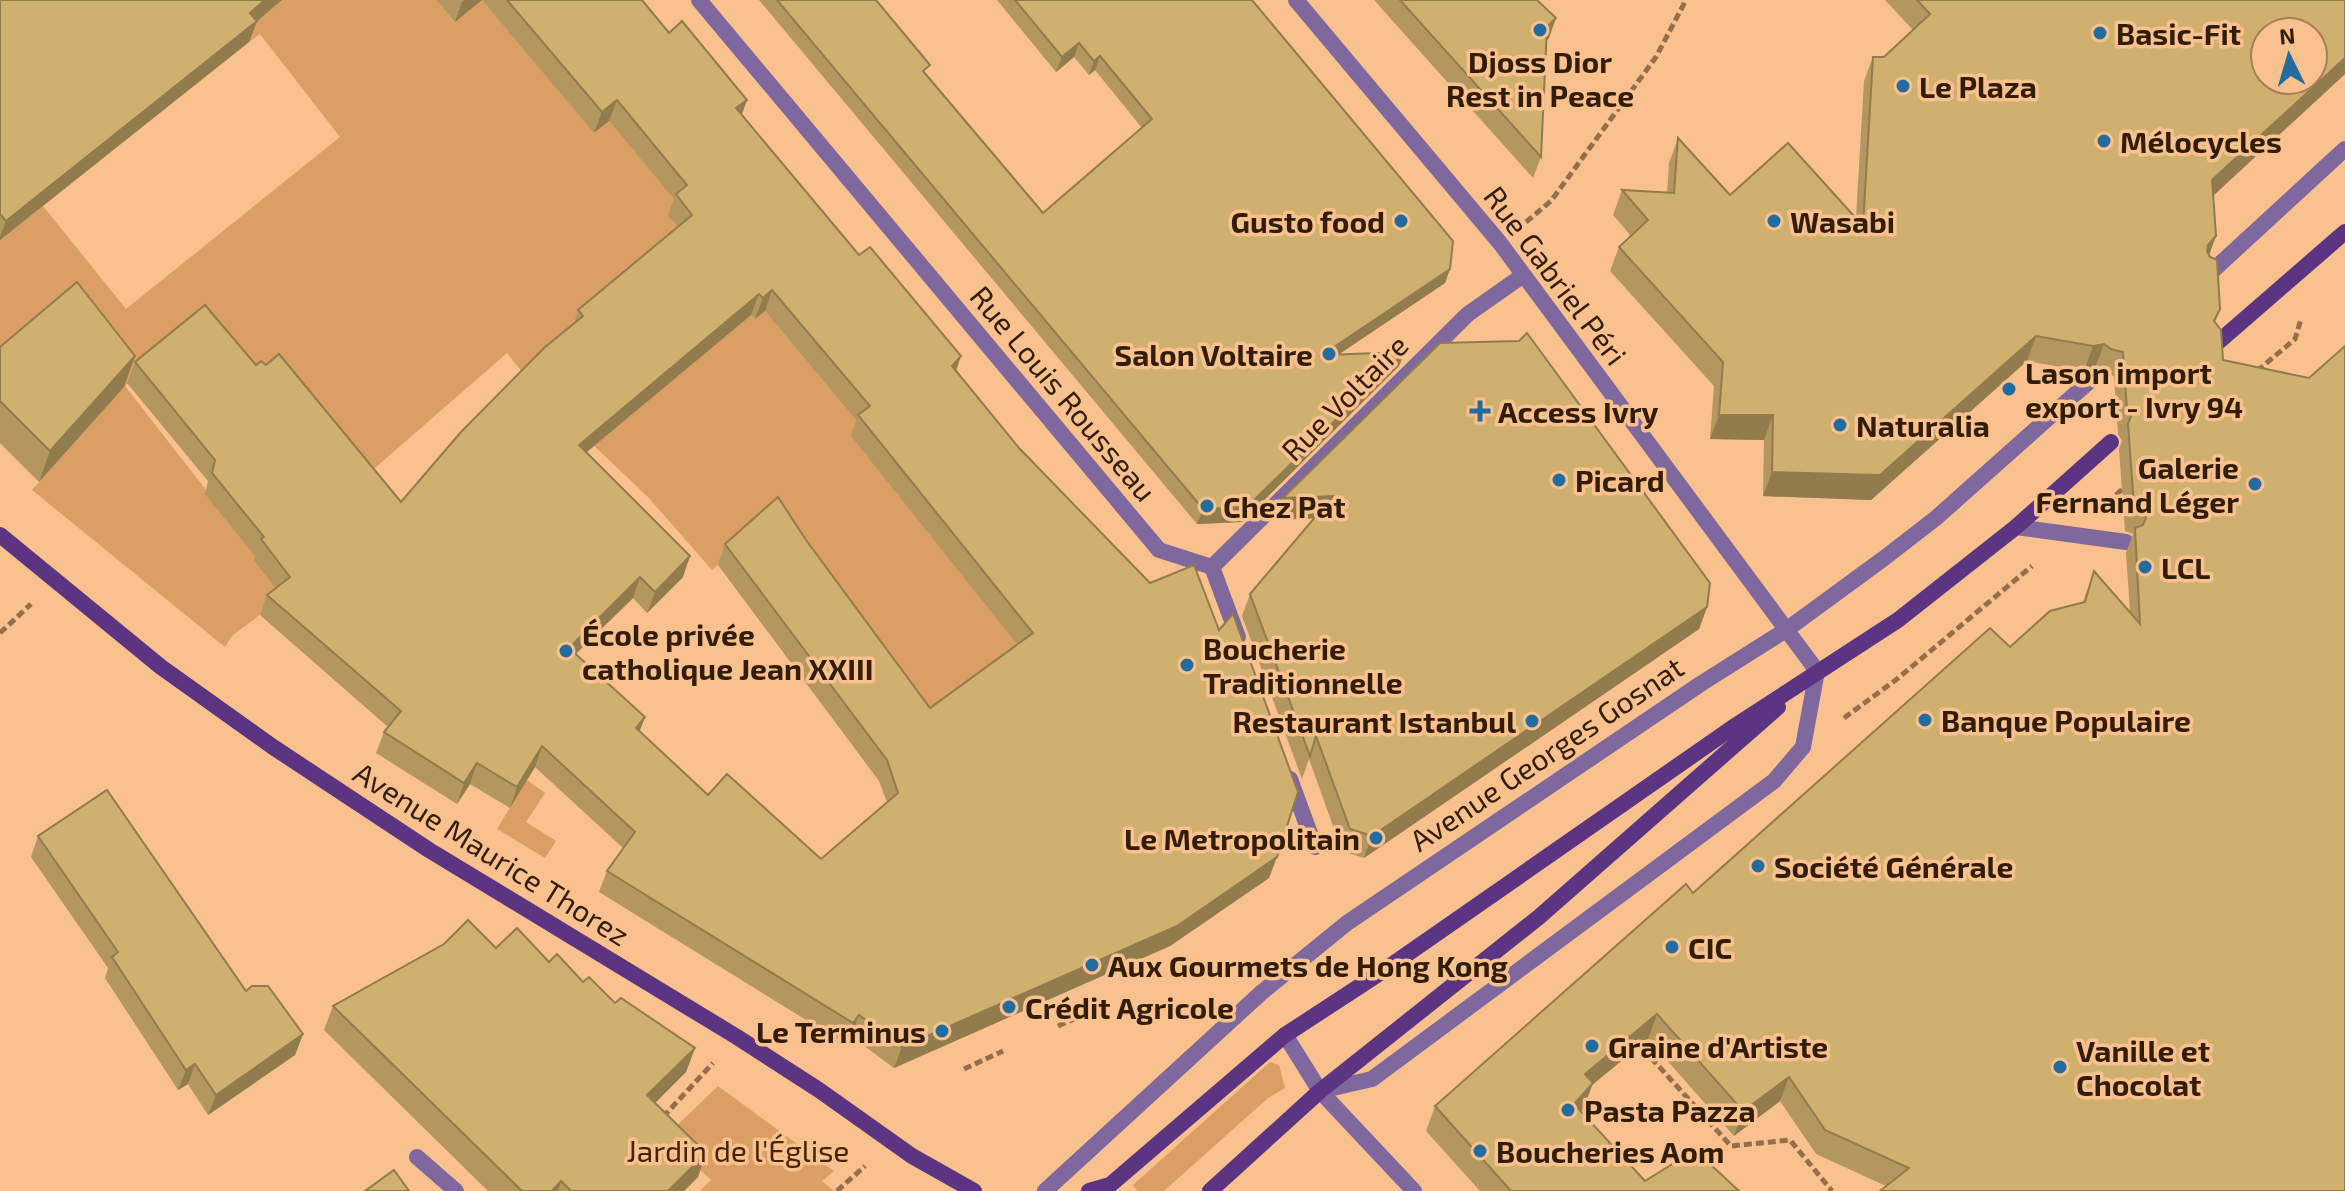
<svg xmlns="http://www.w3.org/2000/svg" width="2345" height="1191" font-family="'Exo 2',sans-serif">
<style>
.green{fill:#db9e64}
.lines{fill:none;stroke-linecap:round;stroke-linejoin:round}
.path{stroke:#956f4b;stroke-width:5;stroke-dasharray:8 4;stroke-linecap:butt}
.service{stroke:#7f689d;stroke-width:16}
.pedestrian{stroke:#7f689d;stroke-width:16}
.minor{stroke:#7f689d;stroke-width:16}
.secondary{stroke:#5b3582;stroke-width:16}
.wall{fill:#b3975f;fill-rule:evenodd}
.shaded-wall{fill:#927b4d}
.building{fill:#d0b06e;stroke:#927b4d;stroke-width:2;fill-rule:evenodd}
.poi-dot{fill:#226c9f;stroke:#f9c18e;stroke-width:3}
.labels{text-anchor:middle;dominant-baseline:central;stroke-width:7;stroke-linejoin:round;paint-order:stroke}
.poi-label{font-size:30px;font-weight:bold;fill:#321d08;stroke:#f9c18e;text-anchor:start}
.street-label{font-size:30px;fill:#321d08;stroke:#f9c18e}
.park-label{font-size:30px;fill:#432505;stroke:#f9c18e}
</style>
<rect width="100%" height="100%" fill="#f9c18e"/>
<g class="green">
<polygon points="215,0 436,0 455,22 482,0 595,133 609,121 680,205 691,243 546,402 507,353 360,481 248,386 197,326 125,386 206,490 207,496 258,501 282,598 232,636 225,647 32,490 124,387 0,368 0,240 43,206 126,309 340,137 260,34 249,42"/>
<polygon points="733,293 755,319 765,311 862,427 932,535 1025,654 922,728 770,519 712,570 648,497 590,442 605,437 700,357"/>
<polygon points="527,780 545,793 526,822 556,841 545,858 497,829"/>
<polygon points="1270,1062 1279,1065 1285,1088 1268,1098 1164,1191 1138,1191 1133,1185"/>
<polygon points="718,1086 834,1171 822,1181 834,1191 700,1191 711,1180 665,1137"/>
</g>
<g class="lines">
<g class="path">
<polyline points="1526,222 1551,201 1656,57 1686,0"/>
<polyline points="2257,371 2295,339 2301,319"/>
<polyline points="2107,503 2126,486"/>
<polyline points="0,633 31,604"/>
<polyline points="1844,718 1897,679 2032,566"/>
<polyline points="1058,1026 1095,1010"/>
<polyline points="1635,1040 1731,1146 1790,1140 1832,1191"/>
<polyline points="964,1069 1003,1051"/>
<polyline points="663,1117 713,1063"/>
<polyline points="837,1191 865,1166"/>
</g>
<g class="service">
<polyline points="2209,274 2345,149"/>
<polyline points="1320,1091 1372,1079 1774,781 1803,747 1817,671"/>
<polyline points="1045,1191 1261,993 1347,923 1702,683 1786,630 1883,559 1936,518 2092,379"/>
</g>
<polyline class="pedestrian" points="2016,527 2126,542"/>
<g class="minor">
<polyline points="699,0 1159,550 1212,567"/>
<polyline points="1296,0 1500,243 1817,671"/>
<polyline points="1212,567 1468,314 1522,276"/>
<polyline points="1212,567 1238,637"/>
<polyline points="1290,779 1315,847"/>
<polyline points="1285,1035 1320,1091 1414,1191"/>
<polyline points="417,1157 456,1191"/>
</g>
<g class="secondary">
<polyline points="2216,344 2345,232"/>
<polyline points="0,535 161,667 273,747 429,850 737,1037 819,1090 912,1156 974,1191"/>
<polyline points="1089,1191 1110,1185 1285,1035 1380,973 1732,728 1898,620 2016,527 2111,442"/>
<polyline points="1210,1191 1320,1091 1539,917 1778,707"/>
</g>
</g>
<g class="wall">
<polygon points="0,0 282,0 257,21 249,42 0,240"/>
<path d="M436 0H642L742 115 956 371 1269 878 1170 946 894 1068 851 1036 845 1044 599 892 607 871 623 848 535 767 510 808 470 784 457 804 376 753 384 732 388 727 260 615 267 595 275 588 254 560 255 556 205 494 208 481 127 383 135 362 256 365 401 502 574 324 578 310 678 227 668 215 674 199 609 121 594 133 482 0 455 22ZM765 311 856 420 851 436 1017 644 930 708 806 540 725 544 718 565 879 781 887 802 821 859 708 795 640 732 576 654 633 598 647 613 683 577 587 452 751 315 755 319Z"/>
<polygon points="759,0 876,0 926,76 1043,213 1142,128 1095,70 1089,75 1074,57 1056,72 997,0 1252,0 1450,269 1445,283 1339,354 1399,366 1242,522 1197,524"/>
<polygon points="1374,0 1537,0 1549,38 1546,41 1541,157 1533,178"/>
<polygon points="1885,0 2345,0 2345,74 2213,196 2209,255 2220,309 2215,322 2223,360 2309,378 2345,1191 1886,1186 1816,1154 1780,1101 1734,1136 1648,1039 1592,1085 1584,1108 1581,1111 1645,1181 1739,1191 1480,1191 1426,1131 1435,1106 1693,893 2010,647 2083,602 2094,571 2130,611 2126,553 2133,534 2125,531 2119,449 2122,441 2118,434 2114,376 2102,374 2095,368 2084,371 2027,361 1871,500 1763,496 1764,440 1710,439 1714,386 1610,271 1619,247 1631,236 1613,215 1622,190 1667,193 1669,163 1678,138 1730,195 1856,218 1864,81 1873,57 1884,57 1913,30"/>
<polygon points="0,347 135,356 124,387 39,482 0,443"/>
<polygon points="1283,498 1707,607 1699,629 1364,858 1342,851 1309,759 1302,779 1242,616 1250,594 1314,518 1275,520"/>
<polygon points="38,836 303,1034 295,1055 208,1115 188,1084 178,1090 105,978 108,968 31,857"/>
<polygon points="496,948 549,962 615,1003 695,1048 686,1072 655,1103 706,1153 698,1177 684,1191 488,1191 324,1030 333,1006"/>
</g>
<g class="shaded-wall">
<polygon points="265,0 282,0 257,21 249,42 0,240 0,237 6,221"/>
<polygon points="464,0 482,0 455,22 462,2"/>
<polygon points="1556,18 1549,38 1539,48 1547,27"/>
<polygon points="1079,43 1074,57 1056,72 1062,57"/>
<polygon points="1100,56 1095,70 1089,75 1094,61"/>
<polygon points="2345,58 2345,74 2203,205 2212,180"/>
<polygon points="617,100 609,121 594,133 602,112"/>
<polygon points="747,100 740,120 736,108"/>
<polygon points="2216,236 2207,261 2208,245"/>
<polygon points="1450,269 1445,283 1317,369 1322,355"/>
<polygon points="772,290 765,311 755,319 763,298"/>
<polygon points="759,294 751,315 571,465 579,445"/>
<polygon points="2036,336 2027,361 1871,500 1763,496 1772,472"/>
<polygon points="2104,344 2095,368 2084,371 2093,346"/>
<polygon points="1405,352 1399,366 1242,522 1197,524 1203,509"/>
<polygon points="135,356 124,387 39,482 50,451"/>
<polygon points="961,356 954,377 952,366"/>
<polygon points="1719,415 1773,415 1764,440 1710,439"/>
<polygon points="1333,496 1325,518 1275,520 1283,498"/>
<polygon points="690,556 683,577 647,613 655,592"/>
<polygon points="640,577 633,598 561,668 569,648"/>
<polygon points="1707,607 1699,629 1364,858 1372,836"/>
<polygon points="645,717 637,738 636,728"/>
<polygon points="542,746 535,767 510,808 517,787"/>
<polygon points="477,763 470,784 457,804 464,783"/>
<polygon points="1277,857 1269,878 1170,946 894,1068 902,1047"/>
<polygon points="1657,1014 1648,1039 1592,1085 1584,1108 1565,1129 1585,1074"/>
<polygon points="859,1015 851,1036 845,1044 853,1023"/>
<polygon points="303,1034 295,1055 208,1115 216,1095"/>
<polygon points="695,1048 686,1072 638,1120 647,1095"/>
<polygon points="195,1064 188,1084 178,1090 186,1070"/>
<polygon points="1789,1077 1780,1101 1734,1136 1743,1111"/>
<polygon points="706,1153 698,1177 684,1191 668,1191"/>
<polygon points="561,1181 558,1191 552,1191"/>
</g>
<g class="building">
<polygon points="0,0 265,0 250,13 257,21 6,221 0,214"/>
<path d="M507 0H642L669 33 682 21 747 100 736 108 859 255 870 247 961 356 952 366 1019 448 1150 583 1194 565 1219 630 1233 614 1298 792 1277 857 1177 926 902 1047 859 1015 853 1023 607 871 635 832 542 746 517 787 477 763 464 783 384 732 401 711 267 595 290 577 261 539 264 537 212 473 215 460 135 362 205 305 256 365 261 361 266 365 279 354 401 502 461 432 544 348 583 316 578 310 692 215 676 194 687 185 617 100 602 112ZM772 290 870 406 858 415 1033 633 930 708 806 540 778 497 725 544 887 760 898 793 821 859 727 774 708 795 636 728 645 717 569 648 640 577 655 592 690 556 579 445 759 294 763 298Z"/>
<polygon points="777,0 876,0 930,65 923,71 1043,213 1152,119 1100,56 1094,61 1079,43 1062,57 1015,0 1252,0 1453,241 1450,269 1322,355 1405,352 1247,507 1203,509"/>
<polygon points="1400,0 1537,0 1556,18 1547,27 1541,157"/>
<path d="M1917 0H2345V58L2212 180 2216 236 2208 245 2207 251 2210 257 2217 260 2220 309 2214 321 2221 330 2223 360 2309 378 2345 346V1191H1880L1909 1168 1825 1130 1789 1077 1743 1111 1657 1014 1585 1074 1593 1083 1574 1104 1645 1181 1695 1150 1739 1191H1511L1435 1106 1686 884 1693 893 1990 628 2010 647 2050 611 2085 602 2094 571 2140 624 2135 528 2143 525 2146 518 2142 509 2134 506 2128 424 2131 416 2127 409 2123 352 2111 349 2104 344 2093 346 2036 336 1880 475 1772 472 1773 415H1719L1723 362 1619 247 1648 220 1622 190 1674 193 1678 138 1730 195 1788 143 1863 226 1873 57H1884L1930 14ZM2265 32H2313V80H2265Z"/>
<polygon points="77,282 135,356 50,451 0,401 0,347"/>
<polygon points="1527,333 1710,583 1707,607 1372,836 1350,829 1316,736 1310,756 1250,594 1333,496 1283,498 1440,343 1519,341"/>
<polygon points="107,790 246,991 252,986 268,986 303,1034 216,1095 195,1064 186,1070 112,957 118,952 38,836"/>
<polygon points="468,920 496,948 517,928 549,962 557,954 583,982 589,977 615,1003 621,998 695,1048 647,1095 706,1153 668,1191 571,1191 561,1181 552,1191 522,1191 333,1006 444,944"/>
<polygon points="394,1170 409,1191 365,1191"/>
</g>
<g class="poi-dot">
<circle cx="1540" cy="30" r="8"/>
<circle cx="2100" cy="33" r="8"/>
<circle cx="1903" cy="86" r="8"/>
<circle cx="2104" cy="141" r="8"/>
<circle cx="1401" cy="221" r="8"/>
<circle cx="1774" cy="221" r="8"/>
<circle cx="1329" cy="354" r="8"/>
<circle cx="2009" cy="389" r="8"/>
<path d="M1476 399h8v8h8v8h-8v8h-8v-8h-8v-8h8z"/>
<circle cx="1840" cy="425" r="8"/>
<circle cx="1559" cy="480" r="8"/>
<circle cx="2255" cy="484" r="8"/>
<circle cx="1207" cy="506" r="8"/>
<circle cx="2145" cy="567" r="8"/>
<circle cx="566" cy="651" r="8"/>
<circle cx="1187" cy="665" r="8"/>
<circle cx="1925" cy="720" r="8"/>
<circle cx="1532" cy="721" r="8"/>
<circle cx="1376" cy="838" r="8"/>
<circle cx="1758" cy="866" r="8"/>
<circle cx="1672" cy="947" r="8"/>
<circle cx="1092" cy="965" r="8"/>
<circle cx="1009" cy="1007" r="8"/>
<circle cx="942" cy="1031" r="8"/>
<circle cx="1592" cy="1046" r="8"/>
<circle cx="2060" cy="1067" r="8"/>
<circle cx="1568" cy="1110" r="8"/>
<circle cx="1480" cy="1151" r="8"/>
</g>
<g class="labels">
<g class="poi-label">
<text x="2116" y="33">Basic-Fit</text>
<text x="1540" y="61" text-anchor="middle">Djoss Dior<tspan x="1540" dy="34">Rest in Peace</tspan></text>
<text x="1919" y="86">Le Plaza</text>
<text x="2120" y="141">Mélocycles</text>
<text x="1385" y="221" text-anchor="end">Gusto food</text>
<text x="1790" y="221">Wasabi</text>
<text x="1313" y="354" text-anchor="end">Salon Voltaire</text>
<text x="2025" y="372">Lason import<tspan x="2025" dy="34">export - Ivry 94</tspan></text>
<text x="1498" y="411">Access Ivry</text>
<text x="1856" y="425">Naturalia</text>
<text x="2239" y="467" text-anchor="end">Galerie<tspan x="2239" dy="34">Fernand Léger</tspan></text>
<text x="1575" y="480">Picard</text>
<text x="1223" y="506">Chez Pat</text>
<text x="2161" y="567">LCL</text>
<text x="582" y="634">École privée<tspan x="582" dy="34">catholique Jean XXIII</tspan></text>
<text x="1203" y="648">Boucherie<tspan x="1203" dy="34">Traditionnelle</tspan></text>
<text x="1941" y="720">Banque Populaire</text>
<text x="1516" y="721" text-anchor="end">Restaurant Istanbul</text>
<text x="1360" y="838" text-anchor="end">Le Metropolitain</text>
<text x="1774" y="866">Société Générale</text>
<text x="1688" y="947">CIC</text>
<text x="1108" y="965">Aux Gourmets de Hong Kong</text>
<text x="1025" y="1007">Crédit Agricole</text>
<text x="926" y="1031" text-anchor="end">Le Terminus</text>
<text x="1608" y="1046">Graine d'Artiste</text>
<text x="2076" y="1050">Vanille et<tspan x="2076" dy="34">Chocolat</tspan></text>
<text x="1584" y="1110">Pasta Pazza</text>
<text x="1496" y="1151">Boucheries Aom</text>
</g>
<g class="street-label">
<text transform="translate(1556 275) rotate(53)">Rue Gabriel Péri</text>
<text transform="translate(1064 393) rotate(50)">Rue Louis Rousseau</text>
<text transform="translate(1344 397) rotate(-45)">Rue Voltaire</text>
<text transform="translate(1546 753) rotate(-34)">Avenue Georges Gosnat</text>
<text transform="translate(492 853) rotate(32)">Avenue Maurice Thorez</text>
</g>
<g class="park-label">
<text x="738" y="1150">Jardin de l'Église</text>
</g>
</g>
<g transform="translate(2289 56) rotate(355)"><circle r="38" fill="#f9c18e" stroke="#a97f58" stroke-width="2"/>
<path d="M0-6L14 30L0 20L-14 30Z" fill="#226c9f"/>
<text y="-12" font-size="22" font-weight="bold" text-anchor="middle" fill="#321d08">N</text>
</g>
</svg>
